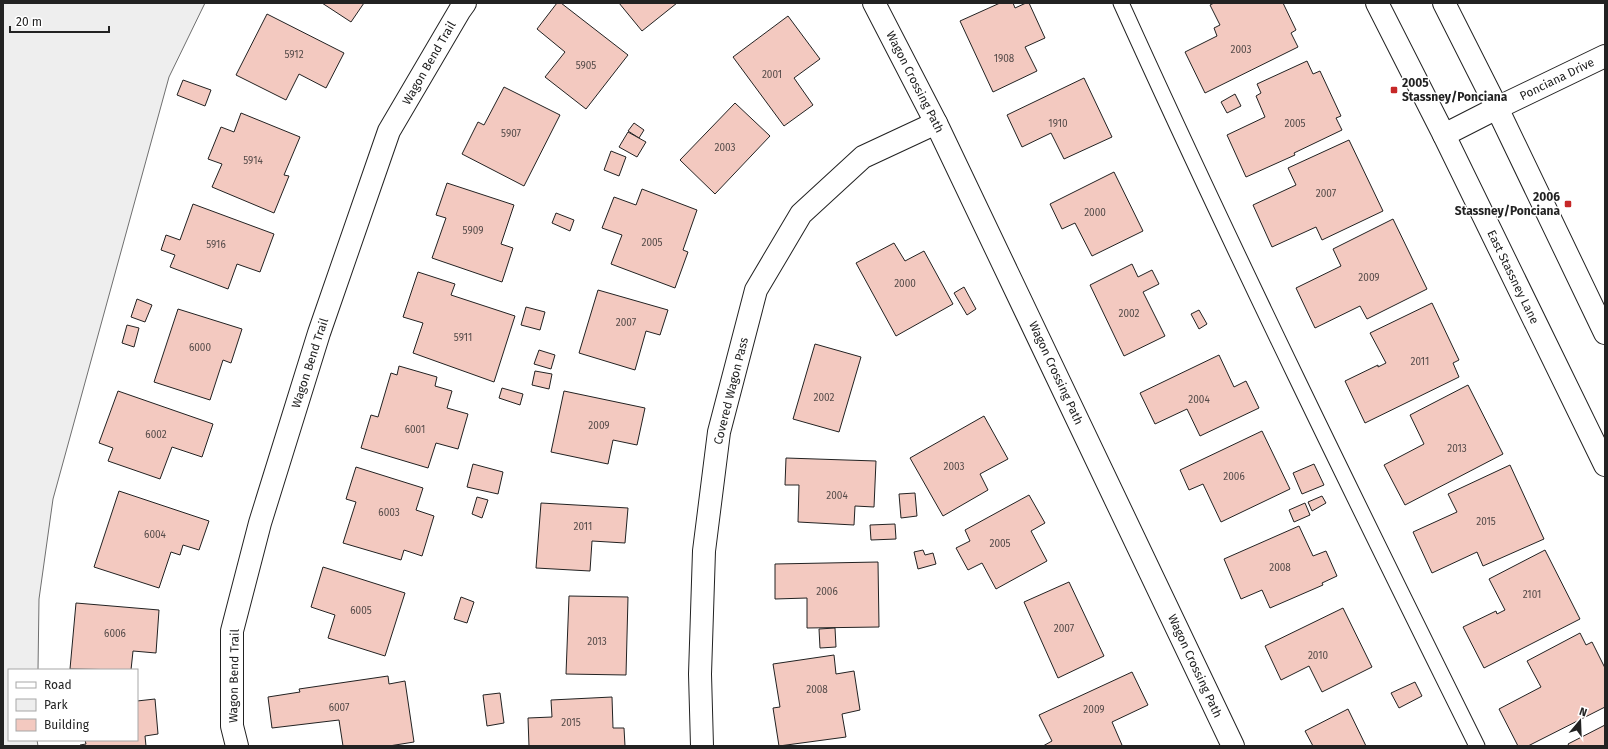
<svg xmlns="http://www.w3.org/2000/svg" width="1608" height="749" font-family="'Fira Sans',sans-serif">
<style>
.green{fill:#eee;stroke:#6f6f6f}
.building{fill:#f3c9c0;stroke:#222}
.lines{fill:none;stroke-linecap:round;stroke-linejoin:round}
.service-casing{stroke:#222;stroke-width:17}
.minor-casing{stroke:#222;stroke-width:24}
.tertiary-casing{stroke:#222;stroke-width:24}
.secondary-casing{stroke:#222;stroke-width:24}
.service{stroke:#fff;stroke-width:15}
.minor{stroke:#fff;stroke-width:22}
.tertiary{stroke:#fff;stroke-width:22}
.secondary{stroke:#fff;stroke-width:22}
.poi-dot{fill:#c62828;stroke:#fff;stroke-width:1.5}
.labels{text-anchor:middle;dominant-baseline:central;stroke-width:3;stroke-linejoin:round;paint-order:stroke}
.number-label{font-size:10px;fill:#564c4a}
.street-label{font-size:12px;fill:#222;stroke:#fff}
.poi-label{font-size:12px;font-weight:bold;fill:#222;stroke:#fff;text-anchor:start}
</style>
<rect width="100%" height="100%" fill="#fff"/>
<polygon class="green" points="3,3 205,3 169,77 53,499 39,599 38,670 9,670 9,740 37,740 38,746 3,746"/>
<g class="building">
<polygon points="322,3 364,3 351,22"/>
<polygon points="557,3 561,3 628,55 586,109 545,77 565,52 537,29"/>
<polygon points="619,3 677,3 642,31"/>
<polygon points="1000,3 1013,3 1015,8 1026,3 1029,3 1045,38 1025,47 1037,71 993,92 960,21"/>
<polygon points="1214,3 1283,3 1296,30 1291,33 1298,47 1205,93 1185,52 1217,36 1214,28 1220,25 1210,5"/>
<polygon points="267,14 344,53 326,88 299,74 286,100 236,75"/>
<polygon points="788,16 820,59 794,78 813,105 784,126 733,57"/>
<polygon points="1307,61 1313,74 1320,71 1341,116 1336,118 1342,130 1294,153 1295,155 1246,177 1227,135 1265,117 1256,96 1261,93 1257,84"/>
<polygon points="1084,78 1112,137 1064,159 1051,133 1022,147 1007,115"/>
<polygon points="183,80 211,90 205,106 177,95"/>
<polygon points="504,87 560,115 524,186 462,154 478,122 484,125"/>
<polygon points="1235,94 1241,106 1227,113 1221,102"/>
<polygon points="735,103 770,136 715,194 680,160"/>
<polygon points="241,113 300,137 284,175 289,176 274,213 212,187 222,164 208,159 221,127 234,132"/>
<polygon points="634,123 644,130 639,138 628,131"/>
<polygon points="628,132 646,142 637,157 619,147"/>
<polygon points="1349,140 1383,211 1322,240 1316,227 1272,247 1253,205 1296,185 1288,168"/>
<polygon points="611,151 626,157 619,176 604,170"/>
<polygon points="1114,172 1143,231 1092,256 1075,223 1062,229 1050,204"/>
<polygon points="447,183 514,205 501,244 513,248 502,282 432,258 446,218 436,215"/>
<polygon points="642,189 697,210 683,250 688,252 675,288 611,264 622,235 602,228 614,197 636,205"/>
<polygon points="193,204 274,234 260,272 237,264 228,289 170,267 175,255 161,250 166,235 180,240"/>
<polygon points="556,213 574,220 570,231 552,223"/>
<polygon points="1393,219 1427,289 1367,319 1360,306 1315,328 1296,288 1341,266 1333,249"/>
<polygon points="894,243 905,261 924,251 953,304 896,336 856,263"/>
<polygon points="1132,264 1138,277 1152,270 1159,284 1143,292 1165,336 1124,356 1090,285"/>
<polygon points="418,272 455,284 451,295 515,316 494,382 413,353 423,323 403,317"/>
<polygon points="964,287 976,309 967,315 954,293"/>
<polygon points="598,290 668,310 660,335 646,331 635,370 579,353"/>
<polygon points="137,299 152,305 145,322 131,317"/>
<polygon points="1432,303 1459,360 1453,363 1459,377 1365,423 1345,381 1378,365 1378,367 1386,363 1370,333"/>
<polygon points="526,307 545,312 540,330 521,325"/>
<polygon points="178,309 242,329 231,363 223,360 210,400 154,382"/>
<polygon points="1199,310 1207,324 1199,329 1191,314"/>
<polygon points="127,325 139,328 134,347 122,343"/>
<polygon points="815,344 861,357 839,432 793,419"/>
<polygon points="539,350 555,355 551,369 534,364"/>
<polygon points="1219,355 1234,387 1246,381 1259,408 1200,436 1187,409 1155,424 1140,393"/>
<polygon points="399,366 437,377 435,386 452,391 447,408 468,414 458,449 436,443 428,468 361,448 371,415 378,417 391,373 397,375"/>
<polygon points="535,371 552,374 549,389 532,385"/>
<polygon points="1468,385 1503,454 1405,505 1384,465 1424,444 1410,415"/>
<polygon points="502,388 523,394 520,405 499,398"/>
<polygon points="118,391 213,424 202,457 172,447 160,479 108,461 113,448 99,443"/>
<polygon points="564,391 645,408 637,445 613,440 608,464 551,452"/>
<polygon points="984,416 1008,459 980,474 988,490 943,516 910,458"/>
<polygon points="1262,431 1290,489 1221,522 1203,484 1189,490 1180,470"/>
<polygon points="786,458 876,461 874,507 855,506 854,525 798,522 799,485 785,485"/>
<polygon points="473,464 503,472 498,494 467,487"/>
<polygon points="1314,464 1324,485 1302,494 1293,473"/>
<polygon points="1510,465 1544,539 1483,566 1477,552 1432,573 1413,532 1457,512 1448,494"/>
<polygon points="356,467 423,488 416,510 434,516 422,556 404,550 401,560 343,543 356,502 346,499"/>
<polygon points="119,491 209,521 199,550 183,545 180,555 171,552 159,588 94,567"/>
<polygon points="915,493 917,516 901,518 899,494"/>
<polygon points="1029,495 1045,523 1031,531 1047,561 996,589 982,563 968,570 956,548 970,541 965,530"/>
<polygon points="1322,496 1326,503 1312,511 1308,502"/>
<polygon points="477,497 488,500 482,518 472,514"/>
<polygon points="541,503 628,508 625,543 592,541 590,571 536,568"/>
<polygon points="1305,503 1310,515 1294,522 1289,510"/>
<polygon points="895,524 896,539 871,540 870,525"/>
<polygon points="1299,526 1313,556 1326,551 1337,576 1322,583 1323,585 1270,608 1262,590 1241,599 1224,559"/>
<polygon points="923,550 925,555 933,553 936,564 918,569 914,552"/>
<polygon points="1545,550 1580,619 1484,668 1463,627 1496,611 1497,614 1505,610 1489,579"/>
<polygon points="878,562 879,627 807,628 807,598 775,599 775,564"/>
<polygon points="323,567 405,593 385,656 328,638 335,615 311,607"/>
<polygon points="1069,582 1104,656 1058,678 1024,602"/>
<polygon points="569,596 628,597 626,675 566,674"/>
<polygon points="461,597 474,602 467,623 454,619"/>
<polygon points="76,603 159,610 156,653 133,651 131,670 70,669"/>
<polygon points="1343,608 1372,667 1322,692 1309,666 1281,680 1265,646"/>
<polygon points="835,628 836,647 820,648 819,629"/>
<polygon points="1580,633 1586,645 1592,642 1605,668 1605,707 1528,746 1518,746 1499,709 1541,687 1527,661"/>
<polygon points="834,655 836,674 854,671 860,710 842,714 846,737 779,746 773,708 780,707 773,664"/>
<polygon points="1132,672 1148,705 1112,722 1122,745 1119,746 1043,746 1052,741 1039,715"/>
<polygon points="388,676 389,684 405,681 414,742 389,746 343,746 339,720 272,728 268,697 300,692 299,689"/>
<polygon points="1415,682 1422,696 1399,708 1391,693"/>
<polygon points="500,693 504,723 487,726 483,695"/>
<polygon points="612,697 613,728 624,728 625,746 529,746 528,718 552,717 551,700"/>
<polygon points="155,699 158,734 145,736 146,746 80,746 80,745 86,744 85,740 137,740 137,701"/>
<polygon points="1348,709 1366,746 1313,746 1305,731"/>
<polygon points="1605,725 1605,746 1569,746 1568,744"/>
</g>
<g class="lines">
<defs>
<path id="service" d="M1121 3C1234 253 1355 500 1477 746"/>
<g id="minor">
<polyline points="874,3 936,123 1233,746"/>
<polyline points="237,746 232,726 232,631 260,523 319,333 389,131 460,10 465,3"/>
<polyline points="702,746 700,674 704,551 719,432 756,290 801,214 863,157 936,123"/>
</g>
<polyline id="tertiary" points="1444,135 1497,108 1605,56"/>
<g id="secondary">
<polyline points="1377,3 1444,135 1605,465"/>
<polyline points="1444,3 1497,108 1605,333"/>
</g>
</defs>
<use href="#service" class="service-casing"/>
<use href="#minor" class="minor-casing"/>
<use href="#tertiary" class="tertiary-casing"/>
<use href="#secondary" class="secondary-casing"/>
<use href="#service" class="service"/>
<use href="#minor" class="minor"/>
<use href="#tertiary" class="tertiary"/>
<use href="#secondary" class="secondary"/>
</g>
<g class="poi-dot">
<rect x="1390" y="86" width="8" height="8" rx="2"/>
<rect x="1564" y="200" width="8" height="8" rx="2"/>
</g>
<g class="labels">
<g class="number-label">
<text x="1241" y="50">2003</text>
<text x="294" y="55">5912</text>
<text x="1004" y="59">1908</text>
<text x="586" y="66">5905</text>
<text x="772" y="75">2001</text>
<text x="1058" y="124">1910</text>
<text x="1295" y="124">2005</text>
<text x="511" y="134">5907</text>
<text x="725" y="148">2003</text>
<text x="253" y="161">5914</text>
<text x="1326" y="194">2007</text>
<text x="1095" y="213">2000</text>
<text x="473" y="231">5909</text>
<text x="652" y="243">2005</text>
<text x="216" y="245">5916</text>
<text x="1369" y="278">2009</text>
<text x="905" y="284">2000</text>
<text x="1129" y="314">2002</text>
<text x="626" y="323">2007</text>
<text x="463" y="338">5911</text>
<text x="200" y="348">6000</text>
<text x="1420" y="362">2011</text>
<text x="824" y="398">2002</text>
<text x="1199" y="400">2004</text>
<text x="599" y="426">2009</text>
<text x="415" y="430">6001</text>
<text x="156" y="435">6002</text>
<text x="1457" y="449">2013</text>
<text x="954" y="467">2003</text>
<text x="1234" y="477">2006</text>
<text x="837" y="496">2004</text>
<text x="389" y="513">6003</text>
<text x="1486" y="522">2015</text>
<text x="583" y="527">2011</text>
<text x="155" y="535">6004</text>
<text x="1000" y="544">2005</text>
<text x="1280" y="568">2008</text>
<text x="827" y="592">2006</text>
<text x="1532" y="595">2101</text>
<text x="361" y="611">6005</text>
<text x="1064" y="629">2007</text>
<text x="115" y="634">6006</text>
<text x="597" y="642">2013</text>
<text x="1318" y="656">2010</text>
<text x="817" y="690">2008</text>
<text x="339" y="708">6007</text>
<text x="1094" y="710">2009</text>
<text x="571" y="723">2015</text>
</g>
<g class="street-label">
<text transform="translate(429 63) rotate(-60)">Wagon Bend Trail</text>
<text transform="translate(1557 79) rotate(-26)">Ponciana Drive</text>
<text transform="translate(915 82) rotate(63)">Wagon Crossing Path</text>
<text transform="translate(1513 277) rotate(64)">East Stassney Lane</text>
<text transform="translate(310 363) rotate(-72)">Wagon Bend Trail</text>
<text transform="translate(1056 373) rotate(65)">Wagon Crossing Path</text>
<text transform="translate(731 391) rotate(-76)">Covered Wagon Pass</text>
<text transform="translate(1195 666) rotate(65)">Wagon Crossing Path</text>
<text transform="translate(234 676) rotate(-89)">Wagon Bend Trail</text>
</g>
<g class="poi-label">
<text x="1402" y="83">2005<tspan x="1402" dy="14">Stassney/Ponciana</tspan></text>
<text x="1560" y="197" text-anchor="end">2006<tspan x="1560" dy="14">Stassney/Ponciana</tspan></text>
</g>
</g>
<rect width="1608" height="749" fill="none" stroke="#222222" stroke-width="8"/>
<rect x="8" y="669" width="130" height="72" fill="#ffffff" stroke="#a7a7a7"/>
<rect x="16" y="682" width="20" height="6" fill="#ffffff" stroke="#a7a7a7"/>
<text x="44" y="689" font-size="12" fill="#222222">Road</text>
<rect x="16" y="699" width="20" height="12" fill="#eeeeee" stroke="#a7a7a7"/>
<text x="44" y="709" font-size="12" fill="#222222">Park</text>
<rect x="16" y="719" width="20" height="12" fill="#f3c9c0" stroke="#a7a7a7"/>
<text x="44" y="729" font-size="12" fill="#222222">Building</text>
<g transform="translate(1580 721) rotate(19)" stroke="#ffffff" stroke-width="3" paint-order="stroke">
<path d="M0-3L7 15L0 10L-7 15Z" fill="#222222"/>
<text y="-6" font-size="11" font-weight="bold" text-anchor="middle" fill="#222222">N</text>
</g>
<path d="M10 26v6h99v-6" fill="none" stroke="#222222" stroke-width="2"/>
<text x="16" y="26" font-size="12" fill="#222222" stroke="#ffffff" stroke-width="3" paint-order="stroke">20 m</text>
</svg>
